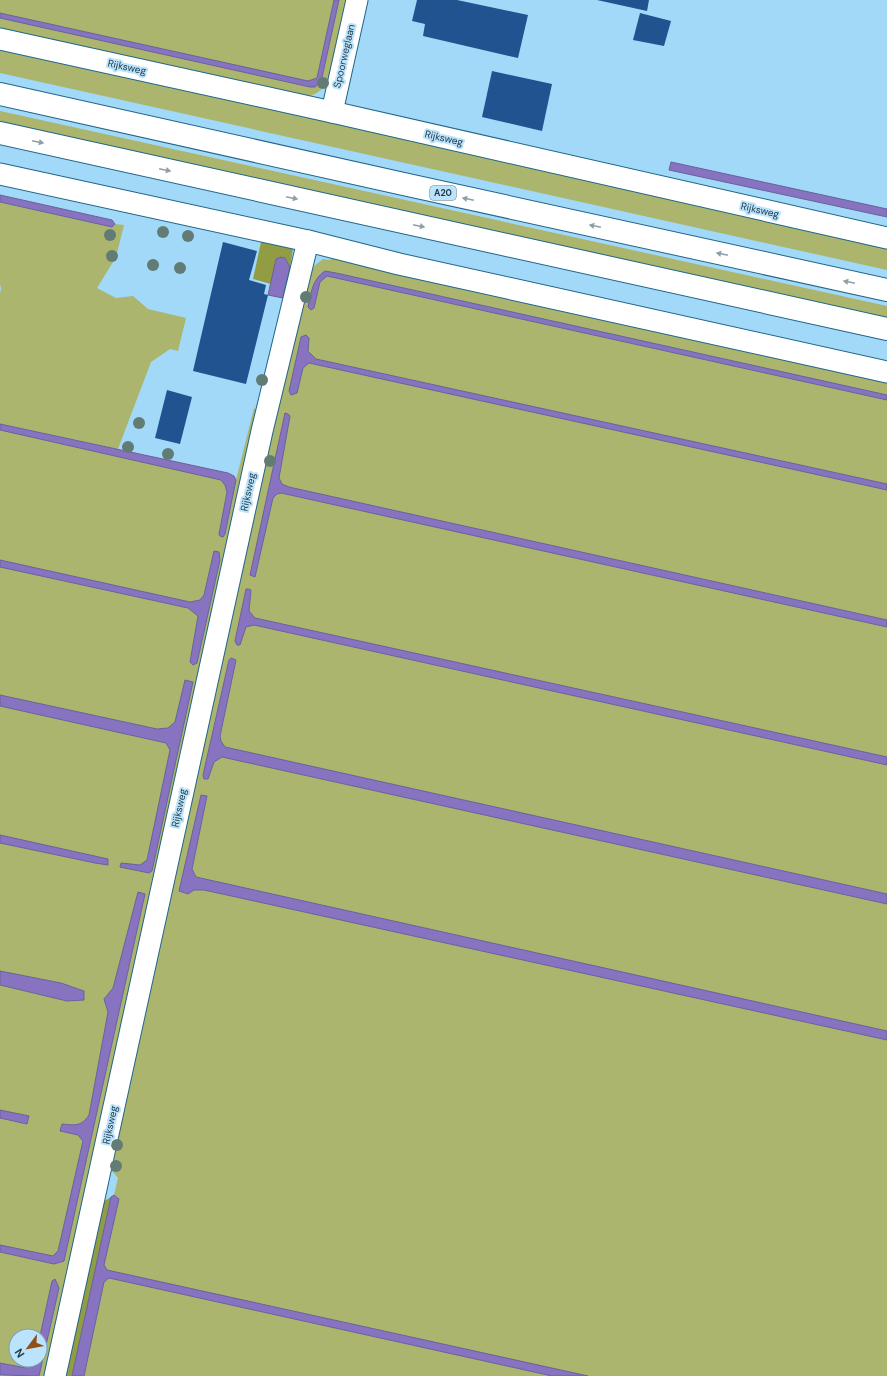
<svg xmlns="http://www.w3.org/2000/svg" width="887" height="1376" font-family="'DM Sans',sans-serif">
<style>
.green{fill:#abb56d}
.forest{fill:#929d43}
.water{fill:#8773bf;stroke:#68629c}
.building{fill:#205390}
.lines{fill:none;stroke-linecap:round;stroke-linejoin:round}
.minor-casing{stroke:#20668a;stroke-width:23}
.motorway-casing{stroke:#20668a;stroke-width:24}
.minor{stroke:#fff;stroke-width:21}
.motorway{stroke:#fff;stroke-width:22}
.tree{fill:#627c75}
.oneway{fill:#909ea6}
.labels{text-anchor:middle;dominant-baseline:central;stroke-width:4;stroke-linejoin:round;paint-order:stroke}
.shield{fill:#bbe3fb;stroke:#4e6e80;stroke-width:1}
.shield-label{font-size:9px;font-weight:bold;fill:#203c4c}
.street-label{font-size:10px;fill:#203c4c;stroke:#bbe3fb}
</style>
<rect width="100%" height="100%" fill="#a2d8f8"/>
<g class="green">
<polygon points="0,0 334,0 317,78 308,81 0,13"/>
<path d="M339 0H352C350 9 344 12 342 19 334 45 340 92 305 97L0 31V18L310 87 315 86 321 82Z"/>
<polygon points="0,48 887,246 887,270 0,73"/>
<polygon points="0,111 887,306 887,318 0,122"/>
<polygon points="0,202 111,227 115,224 124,225 116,257 97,288 116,298 133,296 148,309 186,318 178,351 170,349 151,362 118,449 0,424 0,293 1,289 0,284"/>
<polygon points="332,258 887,381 887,395 336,273 325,271 320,274 314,308 320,282 327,276 887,400 887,484 316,359 308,351 309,338 297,393 303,368 309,363 887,490 887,620 289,487 282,484 279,478 290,416 255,576 273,498 277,494 281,493 887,627 887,757 255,618 249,611 251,590 240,645 246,627 254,625 887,765 887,894 225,747 221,741 220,736 236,660 231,658 229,660 203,775 208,779 214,762 222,757 887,904 887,1031 196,877 192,869 207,797 202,795 179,891 187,894 194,890 204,890 887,1040 887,1376 588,1376 106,1270 104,1265 119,1199 114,1195 118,1178 112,1171 111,1166 308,271 323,259 330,260"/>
<path d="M254 408 260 414 49 1376H39L59 1288 52 1281 40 1336H16V1360H34V1362L26 1368 0 1363V1252L54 1264 64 1261 145 894 138 893 113 988 104 999 108 1012 89 1115C81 1127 75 1125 62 1124L60 1131 78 1135 83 1141 58 1251 53 1256 0 1246V1118L27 1124 29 1117 0 1110V985L67 1001 84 1000V991L61 983 0 971V843L95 863 108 865V859L0 835V706L166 743 171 750 147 860 140 865 121 863V867L149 873 185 681 175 722 168 728 157 729 0 695V567L188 608 198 616 190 662 193 665 197 663 220 560 214 551 204 595 200 600 190 602 0 560V430L221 480 225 485 227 492 219 534 223 537 225 534 236 480Z"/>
<polygon points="109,1278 552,1376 84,1376 104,1281"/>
</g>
<g class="forest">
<polygon points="261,242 293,249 290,267 285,258 276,259 271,284 253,279"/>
<polygon points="111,1197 72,1376 63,1376 101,1203"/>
</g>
<g class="water">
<polygon points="334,0 339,0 321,82 315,87 310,87 0,18 0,13 308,81 317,78"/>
<polygon points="671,162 887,209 887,217 669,170"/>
<polygon points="0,195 112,220 115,224 112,227 0,202"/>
<polygon points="281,257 285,258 290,267 283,298 268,295 276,259"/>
<path d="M325 271 336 273 887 395V400L327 276 320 282 314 308 311 310 308 307C311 294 312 279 325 271Z"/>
<polygon points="306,335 309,338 308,351 316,359 887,484 887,490 309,363 303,368 297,393 291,395 289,391 301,337"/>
<polygon points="285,413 288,414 290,416 279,478 282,484 289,487 887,620 887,627 281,493 277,494 273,498 255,577 250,575"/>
<polygon points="0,424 228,473 234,476 236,480 225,534 223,537 220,536 219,534 227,492 225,485 221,480 0,430"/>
<polygon points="214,551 219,552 220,560 197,663 193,665 190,662 198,616 188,608 0,567 0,560 190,602 200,600 204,595"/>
<polygon points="246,589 249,589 251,590 249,611 255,618 887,757 887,765 254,625 246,627 240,645 237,645 235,641"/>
<polygon points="231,658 236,660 220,736 221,741 225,747 887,894 887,904 222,757 214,762 208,779 204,779 203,775 229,660"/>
<polygon points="185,680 193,682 152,871 149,873 120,867 121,863 140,865 147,860 170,750 166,743 0,706 0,695 157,729 168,728 175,722"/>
<polygon points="201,795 207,796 192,869 196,877 887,1031 887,1040 204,890 194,890 188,894 179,891"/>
<polygon points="0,835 108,859 108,865 95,863 0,843"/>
<path d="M138 892 145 894 64 1261 54 1264 0 1252V1245L53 1256 58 1251 83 1141 78 1135 60 1131 62 1124C75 1125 81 1127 89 1115L108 1012 104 999 113 988Z"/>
<polygon points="0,971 61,983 84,991 84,1000 67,1001 0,985"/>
<polygon points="0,1110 29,1116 27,1124 0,1118"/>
<polygon points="114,1195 119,1199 104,1265 107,1270 588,1376 552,1376 109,1278 104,1282 84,1376 72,1376 111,1197"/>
<polygon points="55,1279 59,1288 39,1376 0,1375 0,1363 26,1368 34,1363 34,1360 40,1360 40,1336 52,1281"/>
</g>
<g class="building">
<polygon points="417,0 457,0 528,15 518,58 423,36 425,24 412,21"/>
<polygon points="597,0 649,0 647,11"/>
<polygon points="640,13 671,21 664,46 633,40"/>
<polygon points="492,71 552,84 542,131 482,117"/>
<polygon points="223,242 257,251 249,280 266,285 264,294 268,295 246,384 193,371"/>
<polygon points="167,390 192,397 180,444 155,438"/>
</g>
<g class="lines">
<defs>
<g id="minor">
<polyline points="0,39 332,112 887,238"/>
<polyline points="332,112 357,0"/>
<polyline points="0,174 308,241 399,264 887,372"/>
<polyline points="55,1376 262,431 308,241"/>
</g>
<g id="motorway">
<polyline points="0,94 408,185 887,290"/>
<polyline points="0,133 887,329"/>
</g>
</defs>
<use href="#minor" class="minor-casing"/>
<use href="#motorway" class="motorway-casing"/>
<use href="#minor" class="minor"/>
<use href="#motorway" class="motorway"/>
</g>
<g class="tree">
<circle cx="323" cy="83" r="6"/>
<circle cx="163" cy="232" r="6"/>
<circle cx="110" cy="235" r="6"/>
<circle cx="188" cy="236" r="6"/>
<circle cx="112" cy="256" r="6"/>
<circle cx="153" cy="265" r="6"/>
<circle cx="180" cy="268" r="6"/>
<circle cx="306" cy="297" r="6"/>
<circle cx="262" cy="380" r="6"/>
<circle cx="139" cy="423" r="6"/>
<circle cx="128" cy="447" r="6"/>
<circle cx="168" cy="454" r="6"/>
<circle cx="270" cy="461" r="6"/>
<circle cx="117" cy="1145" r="6"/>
<circle cx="116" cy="1166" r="6"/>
</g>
<defs><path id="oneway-solid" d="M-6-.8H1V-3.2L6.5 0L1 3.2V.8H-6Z"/></defs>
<g class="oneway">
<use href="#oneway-solid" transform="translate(38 142) rotate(12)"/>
<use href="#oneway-solid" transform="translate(165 170) rotate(12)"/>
<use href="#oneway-solid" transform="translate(292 198) rotate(12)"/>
<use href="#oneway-solid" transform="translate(468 199) rotate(-168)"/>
<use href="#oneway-solid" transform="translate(419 226) rotate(12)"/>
<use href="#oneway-solid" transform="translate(595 226) rotate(-168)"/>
<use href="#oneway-solid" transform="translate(722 254) rotate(-168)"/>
<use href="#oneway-solid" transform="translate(849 282) rotate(-168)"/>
</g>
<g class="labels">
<rect class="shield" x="430" y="186" width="26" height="14" rx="3"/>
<g class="shield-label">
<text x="443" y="193">A20</text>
</g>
<g class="street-label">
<text transform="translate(344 56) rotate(-77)">Spoorweglaan</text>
<text transform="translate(127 67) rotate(12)">Rijksweg</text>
<text transform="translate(444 138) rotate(13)">Rijksweg</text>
<text transform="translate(760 210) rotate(13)">Rijksweg</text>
<text transform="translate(248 492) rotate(-78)">Rijksweg</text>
<text transform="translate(179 808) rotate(-78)">Rijksweg</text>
<text transform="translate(110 1125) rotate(-78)">Rijksweg</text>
</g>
</g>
<g transform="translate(28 1348) rotate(238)"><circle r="19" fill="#bbe3fb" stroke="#7da0b5"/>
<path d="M0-3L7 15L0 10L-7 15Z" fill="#8f4f1a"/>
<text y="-6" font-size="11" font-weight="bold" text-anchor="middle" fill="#203c4c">N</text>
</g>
</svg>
